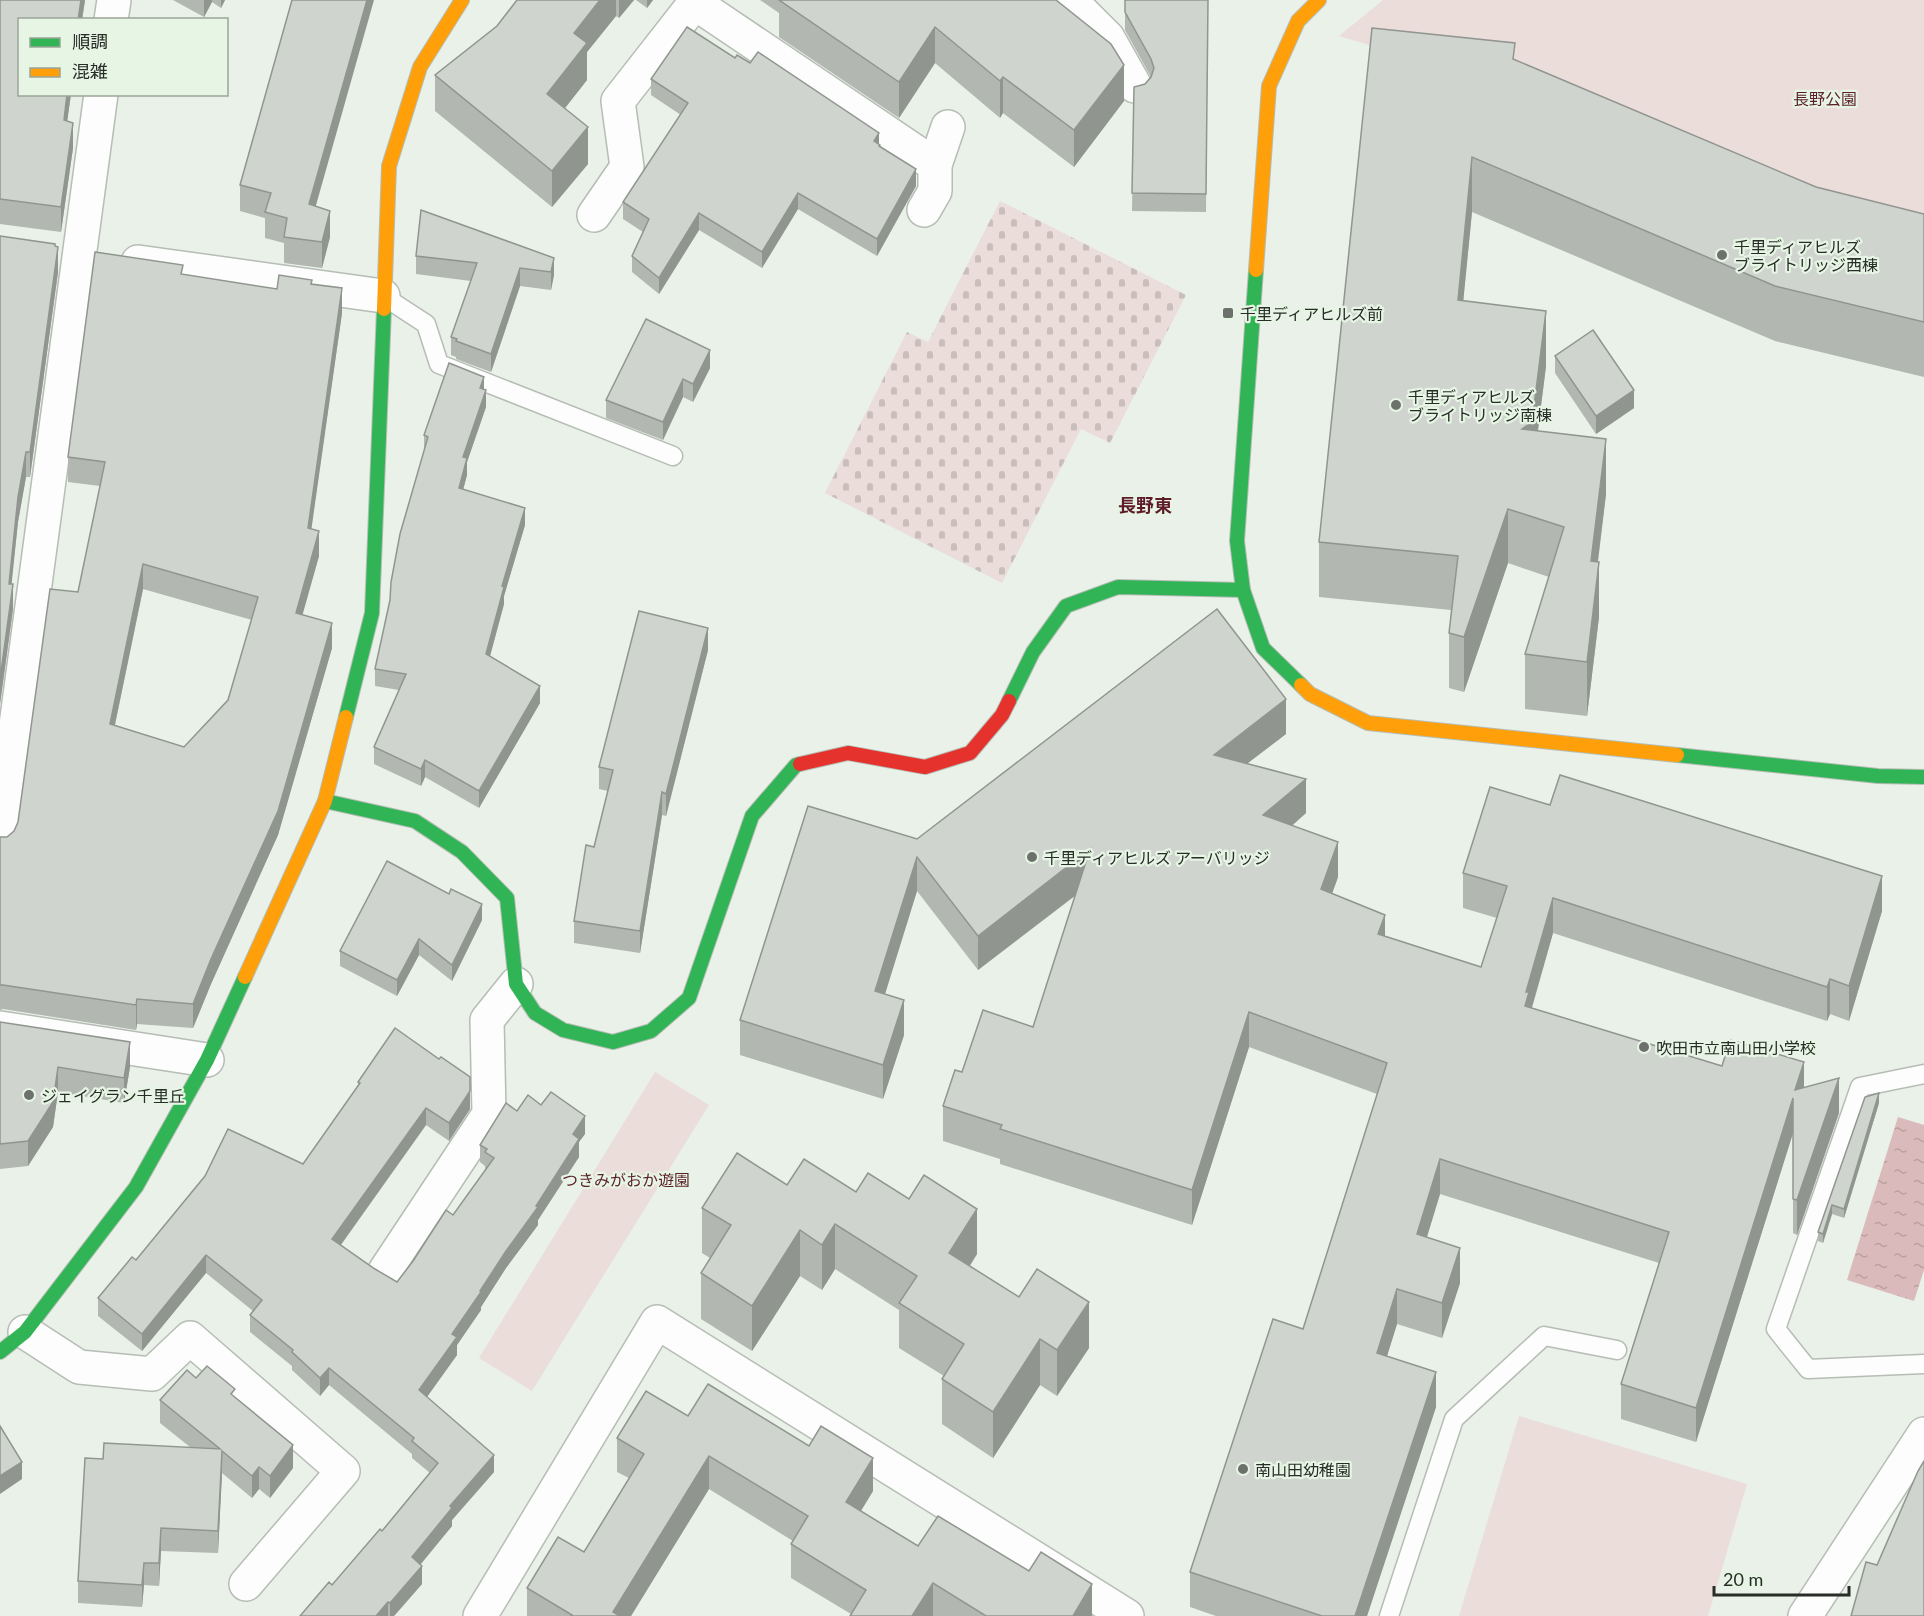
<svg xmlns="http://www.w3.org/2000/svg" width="1924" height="1616" font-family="Lato,'Noto Sans JP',sans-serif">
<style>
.cemetery{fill:url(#cemetery-stones)}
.green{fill:#ebddda}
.water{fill:url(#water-ripples)}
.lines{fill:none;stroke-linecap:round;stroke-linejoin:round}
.lane-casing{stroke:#b6bdb5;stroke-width:21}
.street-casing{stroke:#b6bdb5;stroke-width:36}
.fast-casing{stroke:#b6bdb5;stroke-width:16}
.slow-casing{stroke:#b6bdb5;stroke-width:16}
.jam-casing{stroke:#b6bdb5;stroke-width:16}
.lane{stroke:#fcfdfc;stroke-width:18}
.street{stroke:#fcfdfc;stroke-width:33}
.fast{stroke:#30b455;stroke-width:14}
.slow{stroke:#ff9f0a;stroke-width:14}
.jam{stroke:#e5322d;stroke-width:14}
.wall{fill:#b2b7b1;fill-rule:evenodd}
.shaded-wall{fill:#919590}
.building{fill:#cfd5ce;stroke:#919590;stroke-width:1.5;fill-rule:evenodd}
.poi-dot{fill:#6c726b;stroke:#e6f5e4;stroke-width:2}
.labels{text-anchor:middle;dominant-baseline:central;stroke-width:4.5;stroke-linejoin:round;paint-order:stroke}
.park-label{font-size:16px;fill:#5c1f2b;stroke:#e6f5e4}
.poi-label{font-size:16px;fill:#282d27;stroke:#e6f5e4;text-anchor:start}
.neighbourhood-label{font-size:18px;font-weight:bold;fill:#601b2a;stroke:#e6f5e4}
</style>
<defs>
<pattern id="cemetery-stones" width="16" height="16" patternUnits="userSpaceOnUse" patternTransform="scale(1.5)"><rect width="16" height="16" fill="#ebddda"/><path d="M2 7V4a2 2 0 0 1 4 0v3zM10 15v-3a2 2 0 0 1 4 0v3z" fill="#cabebb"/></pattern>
<pattern id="water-ripples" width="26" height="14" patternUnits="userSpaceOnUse" patternTransform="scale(1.5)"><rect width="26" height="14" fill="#dababa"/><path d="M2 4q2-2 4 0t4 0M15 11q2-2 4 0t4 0" fill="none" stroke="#bba0a0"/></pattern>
</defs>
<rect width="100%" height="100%" fill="#e9f1e8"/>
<polygon class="cemetery" points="1000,201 1186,295 1110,443 1081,429 1002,583 825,493 907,332 928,342"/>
<g class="green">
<polygon points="1383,0 1924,0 1924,238 1508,86 1339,36"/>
<polygon points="655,1072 709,1105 532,1391 479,1358"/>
<polygon points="1519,1416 1747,1484 1708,1616 1459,1616"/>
</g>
<polygon class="water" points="1898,1117 1924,1125 1924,1270 1914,1301 1847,1280"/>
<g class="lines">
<defs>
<g id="lane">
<polyline points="383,296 426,324 439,364 673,456"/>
<polyline points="1924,1074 1860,1087 1776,1329 1808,1369 1924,1364"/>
<polyline points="1389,1616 1454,1419 1544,1336 1617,1350"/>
</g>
<g id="street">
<polyline points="1070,0 1108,38 1135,86"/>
<polyline points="695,3 935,165"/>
<polyline points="111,20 114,0"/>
<polyline points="924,210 935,191 935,165 948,127"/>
<polyline points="594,215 627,167 618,101 697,0"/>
<polyline points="138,262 383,296"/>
<polyline points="0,844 101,94"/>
<polyline points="0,1028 207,1060"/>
<polyline points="385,1271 489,1114 487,1020 516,984"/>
<polyline points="25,1332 79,1367 152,1374 190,1338 343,1471 246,1584"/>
<polyline points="480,1616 657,1322 1127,1616"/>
<polyline points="1805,1616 1924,1434"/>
</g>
<g id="fast">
<polyline points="1256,270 1237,541 1243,590 1263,648 1301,685"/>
<polyline points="1009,701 1033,652 1066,606 1118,587 1243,590"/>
<polyline points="346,717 372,613 384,309"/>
<polyline points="1677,755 1878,776 1924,777"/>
<polyline points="325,801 415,821 462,852 507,898 516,984 535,1013 563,1030 613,1042 651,1031 689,998 752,816 796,765 800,764"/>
<polyline points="0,1352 25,1332 136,1187 207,1060 245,977"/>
</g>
<g id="slow">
<polyline points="1256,270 1269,86 1298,21 1319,0"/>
<polyline points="384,309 389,166 420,67 462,0"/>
<polyline points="1301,685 1310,694 1368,723 1677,755"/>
<polyline points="245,977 325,801 346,717"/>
</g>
<polyline id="jam" points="800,764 848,753 925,767 970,753 1002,715 1009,701"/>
</defs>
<use href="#lane" class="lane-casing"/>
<use href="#street" class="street-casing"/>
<use href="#fast" class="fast-casing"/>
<use href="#slow" class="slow-casing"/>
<use href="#jam" class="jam-casing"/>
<use href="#lane" class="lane"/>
<use href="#street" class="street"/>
<use href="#fast" class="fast"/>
<use href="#slow" class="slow"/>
<use href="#jam" class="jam"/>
</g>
<g class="wall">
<polygon points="0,0 85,0 82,20 20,20 71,94 67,121 73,148 61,232 0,224"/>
<polygon points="173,0 225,0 221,8 212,2 204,17"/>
<polygon points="517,0 634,0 619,18 616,16 587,52 587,80 565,108 588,164 552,207 435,111 435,75 497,26"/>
<polygon points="636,0 653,0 647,8"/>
<polygon points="760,0 1056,0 1124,101 1074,167 1003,113 1000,118 935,63 899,118 779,37 779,13"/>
<polygon points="1125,0 1208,0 1206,212 1132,211 1134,87 1145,84 1151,77 1125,30"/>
<polygon points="1372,28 1515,60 1816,187 1924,214 1924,377 1775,341 1472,212 1463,301 1546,366 1538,431 1606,494 1598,562 1599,617 1587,716 1525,709 1525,654 1549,577 1508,563 1464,692 1449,688 1449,633 1451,610 1319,597 1319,542"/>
<polygon points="735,58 879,144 880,147 916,186 877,256 798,209 762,268 699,230 659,294 632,272 632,256 643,232 623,219 623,202 681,115 651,95 651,79"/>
<polygon points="240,185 316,206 330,237 322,268 284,263 284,243 265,238 265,218 240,211"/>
<polygon points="0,236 55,246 58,272 30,477 26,477 18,522 11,584 13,609 0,704"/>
<polygon points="416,256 554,258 554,275 551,290 520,286 491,372 456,359 456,357 451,355 451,337 471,281 416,274"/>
<path d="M183 274 277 289 312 284 342 313 311 529 319 556 302 615 332 648 278 835 211 984 193 1028 137 1024 136 1030 3 1009 0 1010V837H7L14 831 18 822 78 592 100 486 68 482V457ZM143 589 252 620 228 700 184 747 115 725Z"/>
<polygon points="1555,356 1634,408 1596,434 1555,373"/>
<polygon points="710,368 693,402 683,397 663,440 606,418 606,400"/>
<polygon points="484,389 486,407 467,462 467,475 463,490 525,525 504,596 504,604 490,656 540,703 479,808 425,777 421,786 374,764 374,747 399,690 375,686 375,669 424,451 424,435"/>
<polygon points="708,650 666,816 662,815 640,953 574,943 574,921 594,847 608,791 599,789 599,767"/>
<polygon points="1286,734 1247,763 1306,813 1292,826 1338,877 1332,894 1385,936 1481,967 1497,918 1463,908 1463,873 1882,911 1849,1021 1830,1014 1827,1021 1553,933 1532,1008 1722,1066 1804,1088 1839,1113 1797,1235 1793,1233 1793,1133 1696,1442 1621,1419 1621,1384 1659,1263 1440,1194 1427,1237 1460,1283 1442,1338 1397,1324 1387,1356 1436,1407 1367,1616 1216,1616 1190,1607 1190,1572 1303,1329 1377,1094 1249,1047 1192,1225 1000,1164 1000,1159 943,1141 943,1106 962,1072 1033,1027 1075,896 978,970 917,891 885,994 904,1035 883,1099 740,1055 740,1020 917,839"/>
<polygon points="482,920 452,981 419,955 397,996 340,966 340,951"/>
<polygon points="0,1022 130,1067 124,1103 58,1092 53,1127 28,1166 0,1169"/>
<polygon points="358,1082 470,1109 449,1141 426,1125 341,1245 375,1269 397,1282 453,1215 485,1170 485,1166 480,1162 480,1145 517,1111 585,1134 579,1142 579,1157 538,1220 538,1225 506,1268 481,1307 481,1310 457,1345 457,1355 427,1397 494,1472 452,1520 452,1526 420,1564 422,1584 394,1616 300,1616 332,1585 382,1531 430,1473 412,1458 412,1454 329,1385 320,1396 292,1370 292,1366 250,1332 250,1315 253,1311 206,1273 142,1351 98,1316 98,1298 136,1260 303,1164 358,1086"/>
<polygon points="1879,1103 1844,1218 1832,1214 1823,1243 1818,1241 1818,1232"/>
<polygon points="787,1185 856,1192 977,1254 970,1266 1089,1348 1057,1396 1040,1385 993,1458 942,1424 942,1379 944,1376 899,1348 899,1310 835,1269 822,1290 800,1276 752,1351 701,1319 701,1273 710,1258 702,1253 702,1208"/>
<polygon points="196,1378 235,1397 293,1468 270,1498 259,1489 252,1498 222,1473 218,1553 161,1551 159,1586 144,1585 142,1607 78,1603 78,1581 103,1459 190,1447 160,1423 160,1400"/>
<polygon points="688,1416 873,1491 861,1511 918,1546 1092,1616 850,1616 851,1614 791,1578 791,1544 793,1541 709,1489 631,1616 527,1616 527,1588 584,1552 629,1478 617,1472 617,1438"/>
</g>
<g class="shaded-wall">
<polygon points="81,0 85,0 82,20 78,20"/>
<polygon points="204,0 212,0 212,2 204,17"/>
<polygon points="221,0 225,0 221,8"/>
<polygon points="367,0 374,0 309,230 309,204"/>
<polygon points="600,0 616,0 616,16 587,52 587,80 547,131 547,94 574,33"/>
<polygon points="619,0 634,0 619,18"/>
<polygon points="647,0 653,0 647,8"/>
<polygon points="935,27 935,63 899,118 899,82"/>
<polygon points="1124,65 1124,101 1074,167 1074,130"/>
<polygon points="1003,77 1003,113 1000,118 1000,81"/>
<polygon points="67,94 71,94 64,145 64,120"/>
<polygon points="73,123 73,148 61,232 61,207"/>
<polygon points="588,127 588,164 552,207 552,171"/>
<polygon points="879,133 879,150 874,141"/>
<polygon points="1472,157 1472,212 1458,355 1458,300"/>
<polygon points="916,169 916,186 877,256 877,239"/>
<polygon points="798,193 798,209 762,268 762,252"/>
<polygon points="330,211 330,237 322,268 322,242"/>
<polygon points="699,213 699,230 659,294 659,278"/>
<polygon points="58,247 58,272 30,477 30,452"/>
<polygon points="554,258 554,275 551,290 551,272"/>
<polygon points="520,268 520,286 491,372 491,354"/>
<polygon points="342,288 342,313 308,553 308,528"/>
<polygon points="1546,311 1546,366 1532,477 1522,429"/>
<polygon points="710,350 710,368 693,402 693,384"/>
<polygon points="484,377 484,394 480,388"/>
<polygon points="683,379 683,397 663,440 663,422"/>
<polygon points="486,390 486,407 467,462 467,475 459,505 459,488 463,457"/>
<polygon points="1634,390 1634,408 1596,434 1596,416"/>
<polygon points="1606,439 1606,494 1591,616 1591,561"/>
<polygon points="26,452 26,477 18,522 9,609 9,584 18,497"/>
<polygon points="525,508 525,525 504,596 504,604 486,671 486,654 502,586"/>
<polygon points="1508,509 1508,563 1464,692 1464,637"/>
<polygon points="319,531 319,556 296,638 296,613"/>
<polygon points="1599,562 1599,617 1587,716 1587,662"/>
<polygon points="143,564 143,589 110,748 110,724"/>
<polygon points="13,584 13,609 0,704 0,679"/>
<polygon points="332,623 332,648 278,835 211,984 193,1028 193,1004"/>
<polygon points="708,628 708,650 666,816 666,794"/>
<polygon points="540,686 540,703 479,808 479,791"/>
<polygon points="1286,699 1286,734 1214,789 1214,755"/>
<polygon points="425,760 425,777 421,786 421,769"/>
<polygon points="1306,779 1306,813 1263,850 1263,815"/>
<polygon points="662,792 662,815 640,953 640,931"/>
<polygon points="1338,842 1338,877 1321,924 1321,889"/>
<polygon points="1090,849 1090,884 978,970 978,936"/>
<polygon points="917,857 917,891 875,1026 875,991"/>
<polygon points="1882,876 1882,911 1849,1021 1849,986"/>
<polygon points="1553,898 1553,933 1529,1017 1525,1006 1526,992"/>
<polygon points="482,904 482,920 452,981 452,965"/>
<polygon points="1385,915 1385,950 1378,934"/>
<polygon points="419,939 419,955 397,996 397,980"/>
<polygon points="1830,979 1830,1014 1827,1021 1827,987"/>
<polygon points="137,999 137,1024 136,1030 136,1005"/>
<polygon points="904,1000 904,1035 883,1099 883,1065"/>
<polygon points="1249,1012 1249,1047 1192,1225 1192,1190"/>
<polygon points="130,1042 130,1067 124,1103 124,1078"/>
<polygon points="1804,1062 1804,1097 1795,1090"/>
<polygon points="58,1067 58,1092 53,1127 28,1166 28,1141"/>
<polygon points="1839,1078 1839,1113 1797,1235 1797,1200"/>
<polygon points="470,1091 470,1109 449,1141 449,1123"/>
<polygon points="1879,1093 1879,1103 1844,1218 1844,1209"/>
<polygon points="1793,1098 1793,1133 1696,1442 1696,1408"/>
<polygon points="426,1108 426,1125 332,1257 332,1239"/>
<polygon points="585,1116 585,1134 579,1142 579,1157 538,1220 538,1225 506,1268 481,1307 481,1310 457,1345 457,1355 419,1408 419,1390 452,1334 536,1206 573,1134"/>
<polygon points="1440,1159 1440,1194 1417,1269 1417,1234"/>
<polygon points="1832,1205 1832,1214 1823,1243 1823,1234"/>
<polygon points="977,1209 977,1254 949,1298 949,1253"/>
<polygon points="835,1224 835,1269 822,1290 822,1245"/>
<polygon points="800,1230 800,1276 752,1351 752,1306"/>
<polygon points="1460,1248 1460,1283 1442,1338 1442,1303"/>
<polygon points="206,1255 206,1273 142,1351 142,1334"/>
<polygon points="1397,1289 1397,1324 1377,1388 1377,1353"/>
<polygon points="1089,1302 1089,1348 1057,1396 1057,1350"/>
<polygon points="1040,1339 1040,1385 993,1458 993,1412"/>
<polygon points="329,1368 329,1385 320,1396 320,1378"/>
<polygon points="1436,1372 1436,1407 1367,1616 1355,1616"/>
<polygon points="293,1445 293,1468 270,1498 270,1476"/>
<polygon points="222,1451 222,1473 218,1553 218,1531"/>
<polygon points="494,1455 494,1472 452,1520 452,1526 412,1575 412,1557 450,1506"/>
<polygon points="709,1456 709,1489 631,1616 613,1616 613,1612"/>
<polygon points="873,1458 873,1491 846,1535 846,1502"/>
<polygon points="22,1462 22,1479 0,1494 0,1476"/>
<polygon points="259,1467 259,1489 252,1498 252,1476"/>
<polygon points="161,1528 161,1551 159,1586 159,1563"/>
<polygon points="144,1563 144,1585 142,1607 142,1585"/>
<polygon points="422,1566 422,1584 394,1616 390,1616 390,1603"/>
<polygon points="933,1583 933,1616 912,1616"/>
<polygon points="1092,1584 1092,1616 1073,1616"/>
<polygon points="388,1602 388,1616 376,1616"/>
</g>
<g class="building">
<polygon points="0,0 81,0 78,20 20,20 20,94 67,94 64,120 73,123 61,207 0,199"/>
<polygon points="292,0 367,0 309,204 330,211 322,242 284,237 287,218 265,212 271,193 240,185"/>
<polygon points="517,0 600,0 574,33 587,43 547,94 588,127 552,171 435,75 497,26"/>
<polygon points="779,0 1056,0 1111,44 1124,65 1074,130 1003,77 1000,81 935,27 899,82"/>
<polygon points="1125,0 1208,0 1206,194 1132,193 1134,87 1145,84 1151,77 1154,68 1151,59 1125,12"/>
<polygon points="687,27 735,58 737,55 750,63 758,52 879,133 874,141 880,145 879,146 916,169 877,239 798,193 762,252 699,213 659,278 632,256 649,219 623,202 688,103 651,79"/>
<polygon points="1372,28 1515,43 1513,59 1816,187 1924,214 1924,322 1775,286 1472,157 1458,300 1546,311 1532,422 1522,429 1606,439 1591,561 1599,562 1587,662 1525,654 1564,527 1508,509 1464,637 1449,633 1458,556 1319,542"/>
<polygon points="421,210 554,258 551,272 520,268 491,354 456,341 457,339 451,337 477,263 416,256"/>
<polygon points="0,236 55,244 55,246 58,247 30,452 26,452 18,497 9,584 13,584 0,679"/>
<path d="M95 252 183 265 181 274 277 289 279 275 312 280 311 284 342 288 308 528 319 531 296 613 332 623 278 811 211 959 193 1004 137 999 136 1005 3 985H0V837H7L14 831 18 822 50 589 78 592 105 462 68 457ZM143 564 258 597 228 700 184 747 110 724Z"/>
<polygon points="646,319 710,350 693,384 683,379 663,422 606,400"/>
<polygon points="1593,330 1634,390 1596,416 1555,356"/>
<polygon points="449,363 484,377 480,388 486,390 463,457 467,458 459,488 525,508 502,586 504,587 486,654 540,686 479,791 425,760 421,769 374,747 406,674 375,669 390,600 391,582 400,534 428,437 424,435"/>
<polygon points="1217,609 1286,699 1214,755 1306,779 1263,815 1338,842 1321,889 1385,915 1378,934 1481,967 1507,886 1463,873 1490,787 1550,805 1560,775 1882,876 1849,986 1830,979 1827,987 1553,898 1526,992 1529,992 1525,1006 1722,1066 1730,1040 1804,1062 1795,1090 1839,1078 1797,1200 1793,1199 1793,1098 1696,1408 1621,1384 1669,1232 1440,1159 1417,1234 1460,1248 1442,1303 1397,1289 1377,1353 1436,1372 1355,1616 1322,1616 1190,1572 1273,1319 1303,1329 1387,1063 1249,1012 1192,1190 1000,1129 1002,1125 943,1106 955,1070 962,1072 983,1010 1033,1027 1090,849 978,936 917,857 875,991 904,1000 883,1065 740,1020 808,806 917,839"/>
<polygon points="639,611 708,628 666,794 662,792 640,931 574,921 586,845 594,847 613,770 599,767"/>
<polygon points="387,861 449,894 451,889 482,904 452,965 419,939 397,980 340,951"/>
<polygon points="0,1022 130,1042 124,1078 58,1067 53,1102 28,1141 0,1144"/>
<polygon points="395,1028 439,1059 441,1057 470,1077 470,1091 449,1123 426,1108 332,1239 375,1269 397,1282 413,1261 446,1210 453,1215 494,1158 485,1152 487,1149 480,1145 506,1103 517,1111 528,1095 541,1105 551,1092 585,1116 573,1134 579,1139 536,1206 538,1207 506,1251 480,1291 481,1292 452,1334 457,1337 419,1390 494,1455 450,1506 452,1508 412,1557 422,1566 390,1603 388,1602 376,1616 300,1616 329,1582 332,1585 380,1529 382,1531 438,1463 412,1441 414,1438 329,1368 320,1378 292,1352 293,1350 250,1315 262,1300 206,1255 142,1334 98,1298 132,1257 136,1260 205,1176 228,1129 303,1164 360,1083 358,1082"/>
<polygon points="1879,1093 1844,1209 1832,1205 1823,1234 1818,1232 1865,1097"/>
<polygon points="737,1153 787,1185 804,1159 856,1192 868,1173 909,1199 924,1175 977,1209 949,1253 1019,1297 1037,1269 1089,1302 1057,1350 1040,1339 993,1412 942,1379 964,1344 899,1303 917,1276 835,1224 822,1245 800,1230 752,1306 701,1273 731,1225 702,1208"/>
<polygon points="207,1366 235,1389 231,1394 293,1445 270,1476 259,1467 252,1476 222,1451 218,1531 161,1528 159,1563 144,1563 142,1585 78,1581 85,1458 103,1459 104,1443 220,1449 160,1400 187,1370 196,1378"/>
<polygon points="708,1384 809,1446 821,1426 873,1458 846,1502 918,1546 938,1516 1029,1571 1041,1552 1092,1584 1073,1616 986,1616 933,1583 912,1616 850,1616 866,1590 791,1544 808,1516 709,1456 613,1612 620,1616 571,1616 572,1615 527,1588 558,1537 584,1552 644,1454 617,1438 646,1391 688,1416"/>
<polygon points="0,1426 22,1462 0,1476"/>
<polygon points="1924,1461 1924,1616 1851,1616 1866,1562 1877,1565 1918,1471"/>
</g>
<g class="poi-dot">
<circle cx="1722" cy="255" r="6"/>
<rect x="1222" y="307" width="12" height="12" rx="3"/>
<circle cx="1396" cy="405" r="6"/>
<circle cx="1032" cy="857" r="6"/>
<circle cx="1644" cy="1047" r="6"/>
<circle cx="29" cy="1095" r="6"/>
<circle cx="1243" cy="1469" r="6"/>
</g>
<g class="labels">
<g class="park-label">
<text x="1825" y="98">長野公園</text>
<text x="626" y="1179">つきみがおか遊園</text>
</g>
<g class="poi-label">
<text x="1734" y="246">千里ディアヒルズ<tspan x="1734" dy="18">ブライトリッジ西棟</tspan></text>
<text x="1240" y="313">千里ディアヒルズ前</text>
<text x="1408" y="396">千里ディアヒルズ<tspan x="1408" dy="18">ブライトリッジ南棟</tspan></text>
<text x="1044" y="857">千里ディアヒルズ アーバリッジ</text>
<text x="1656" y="1047">吹田市立南山田小学校</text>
<text x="41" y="1095">ジェイグラン千里丘</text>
<text x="1255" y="1469">南山田幼稚園</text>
</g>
<g class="neighbourhood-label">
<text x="1145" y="505">長野東</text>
</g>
</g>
<rect x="18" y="18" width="210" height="78" fill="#e6f5e4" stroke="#9aa598" stroke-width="1.5"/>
<rect x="30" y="38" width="30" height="9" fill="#30b455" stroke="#9aa598" stroke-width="1.5"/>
<text x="72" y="48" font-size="18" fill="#282d27">順調</text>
<rect x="30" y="68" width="30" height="9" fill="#ff9f0a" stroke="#9aa598" stroke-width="1.5"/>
<text x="72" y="78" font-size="18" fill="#282d27">混雑</text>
<path d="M1714 1586v9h135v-9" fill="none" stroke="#282d27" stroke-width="3"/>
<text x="1723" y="1586" font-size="18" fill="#282d27" stroke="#e6f5e4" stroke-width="4.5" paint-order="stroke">20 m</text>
</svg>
